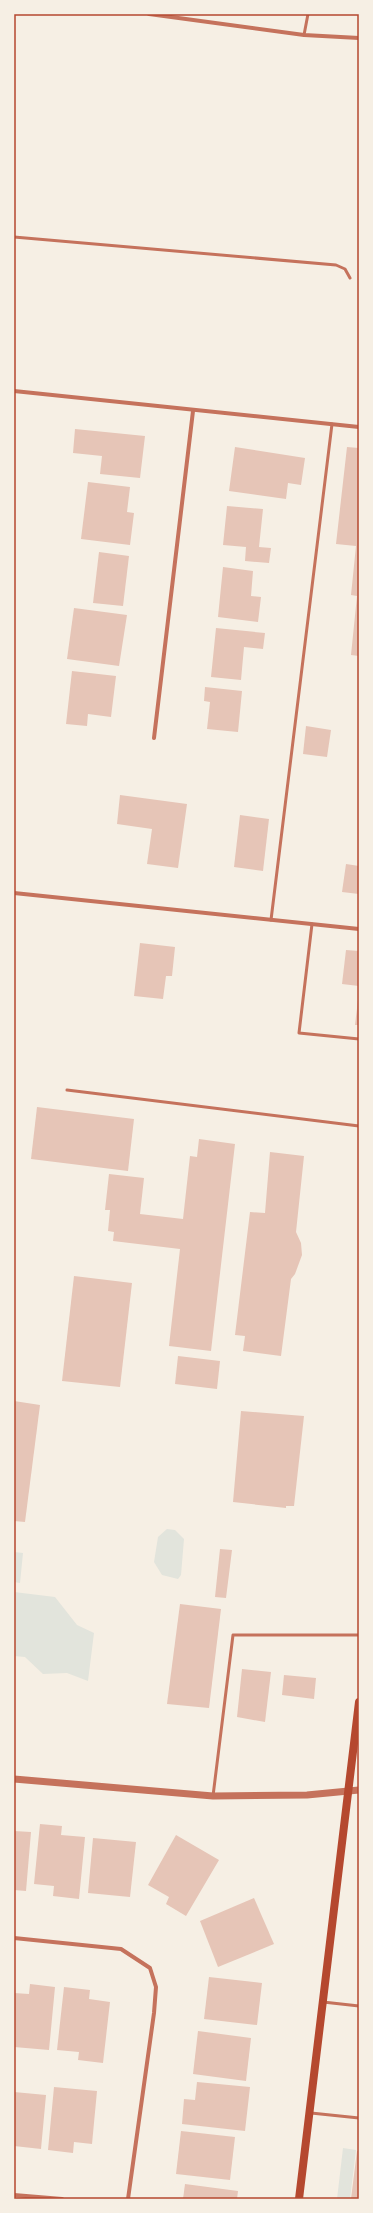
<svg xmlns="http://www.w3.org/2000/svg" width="373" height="2213" font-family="'Zilla Slab',serif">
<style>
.green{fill:#e2e4dc}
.building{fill:#e6c5b7}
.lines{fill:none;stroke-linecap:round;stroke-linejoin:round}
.service{stroke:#c5725c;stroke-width:3}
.minor{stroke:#c5725c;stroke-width:4}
.tertiary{stroke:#c5725c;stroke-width:7}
.secondary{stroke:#b5482f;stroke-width:8}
.neatline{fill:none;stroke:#b5482f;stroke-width:1.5}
</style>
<rect width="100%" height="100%" fill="#f6efe4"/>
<g class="green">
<polygon points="167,1529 175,1530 184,1539 181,1575 178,1579 162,1575 154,1562 158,1537"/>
<polygon points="14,1552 23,1553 20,1583 14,1582"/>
<polygon points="14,1592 55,1597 77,1625 94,1633 88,1681 67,1673 43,1674 25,1657 14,1656"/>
<polygon points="343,2148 356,2150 350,2199 337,2199"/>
</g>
<g class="building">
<polygon points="75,429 145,436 140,478 100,474 102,456 73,453"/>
<polygon points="235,447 305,458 301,485 288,483 286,499 229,491"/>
<polygon points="347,447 359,448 359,656 351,655 357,596 351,595 356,546 336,544"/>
<polygon points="88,482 130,487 127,512 134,513 130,545 81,539"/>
<polygon points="227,506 263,509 259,547 271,548 269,563 245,561 246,547 223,545"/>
<polygon points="99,552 129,556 123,606 93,603"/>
<polygon points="223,567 253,571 251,596 261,597 258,622 218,617"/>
<polygon points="74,608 127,615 119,666 67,659"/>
<polygon points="216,628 265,633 263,649 244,647 241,680 211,677"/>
<polygon points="72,671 116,676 111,717 88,714 87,726 66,724"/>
<polygon points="205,687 242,691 238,732 207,729 210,702 204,701"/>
<polygon points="306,726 331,730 327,757 303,754"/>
<polygon points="120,795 187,804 178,868 147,864 152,829 117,824"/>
<polygon points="240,815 269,819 263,871 234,867"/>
<polygon points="346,864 359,866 359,894 342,892"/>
<polygon points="140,943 175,947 172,976 166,976 163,999 134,996"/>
<polygon points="346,950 359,951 359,986 342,984"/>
<polygon points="358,1000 359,1000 359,1025 355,1025"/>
<polygon points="37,1107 134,1119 128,1171 31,1159"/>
<polygon points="199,1139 235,1144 211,1351 169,1346 180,1249 113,1241 114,1232 108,1231 110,1210 105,1210 109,1174 144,1178 140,1214 183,1219 190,1156 197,1157"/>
<polygon points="270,1152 304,1156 296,1232 301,1243 302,1255 295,1274 291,1279 281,1356 243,1351 245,1336 235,1335 250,1212 265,1213"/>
<polygon points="74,1276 132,1283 120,1387 62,1381"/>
<polygon points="178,1356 220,1361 217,1389 175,1384"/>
<polygon points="14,1401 40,1405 25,1522 14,1521"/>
<polygon points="241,1411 304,1416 294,1506 286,1506 286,1508 233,1502"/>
<polygon points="220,1549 232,1550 226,1598 215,1597"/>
<polygon points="180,1604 221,1609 209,1708 167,1704"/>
<polygon points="242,1669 271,1672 265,1722 237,1717"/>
<polygon points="284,1675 316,1678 314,1699 282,1695"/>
<polygon points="40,1824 62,1826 61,1835 85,1837 79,1899 53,1896 54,1886 34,1884"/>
<polygon points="14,1831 31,1832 26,1891 14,1890"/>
<polygon points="176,1835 219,1860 186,1916 166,1904 169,1897 148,1885"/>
<polygon points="93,1838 136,1842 130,1897 88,1893"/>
<polygon points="254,1898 274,1944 218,1967 200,1921"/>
<polygon points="209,1977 262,1983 257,2025 204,2019"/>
<polygon points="30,1984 55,1987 49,2050 14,2047 14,1993 29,1994"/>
<polygon points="64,1987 90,1990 89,1999 110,2002 103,2063 78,2060 79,2052 57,2050"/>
<polygon points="198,2031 251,2038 246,2081 193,2074"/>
<polygon points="197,2082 250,2087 245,2131 182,2124 184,2099 195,2100"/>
<polygon points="54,2087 97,2091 92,2144 74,2142 73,2153 48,2150"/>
<polygon points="14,2092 46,2095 41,2149 14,2146"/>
<polygon points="181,2131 235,2137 230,2180 176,2174"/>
<polygon points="357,2151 359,2151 359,2199 351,2199"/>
<polygon points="185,2184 238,2191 237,2199 183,2199"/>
</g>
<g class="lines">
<g class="service">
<polyline points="304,35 308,14"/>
<polyline points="14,237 336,265 345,269 350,278"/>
<polyline points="271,920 332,424"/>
<polyline points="312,924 299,1033 359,1039"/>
<polyline points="67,1090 359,1126"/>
<polyline points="213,1796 233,1635 359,1635"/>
<polyline points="323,2002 359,2006"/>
<polyline points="311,2113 359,2118"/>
</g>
<g class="minor">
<polyline points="149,14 304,35 359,38"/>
<polyline points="14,391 359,427"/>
<polyline points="154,738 193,411"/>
<polyline points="14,893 359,929"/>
<polyline points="14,1938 121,1949 150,1968 156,1987 154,2013 128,2199"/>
<polyline points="14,2195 62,2199"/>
</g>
<polyline class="tertiary" points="14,1779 213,1796 307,1795 359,1790"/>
<polyline class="secondary" points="299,2199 359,1702"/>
</g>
<rect width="373" height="2213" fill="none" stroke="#f6efe4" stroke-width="30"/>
<rect x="15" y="15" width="343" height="2183" class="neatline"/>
</svg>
